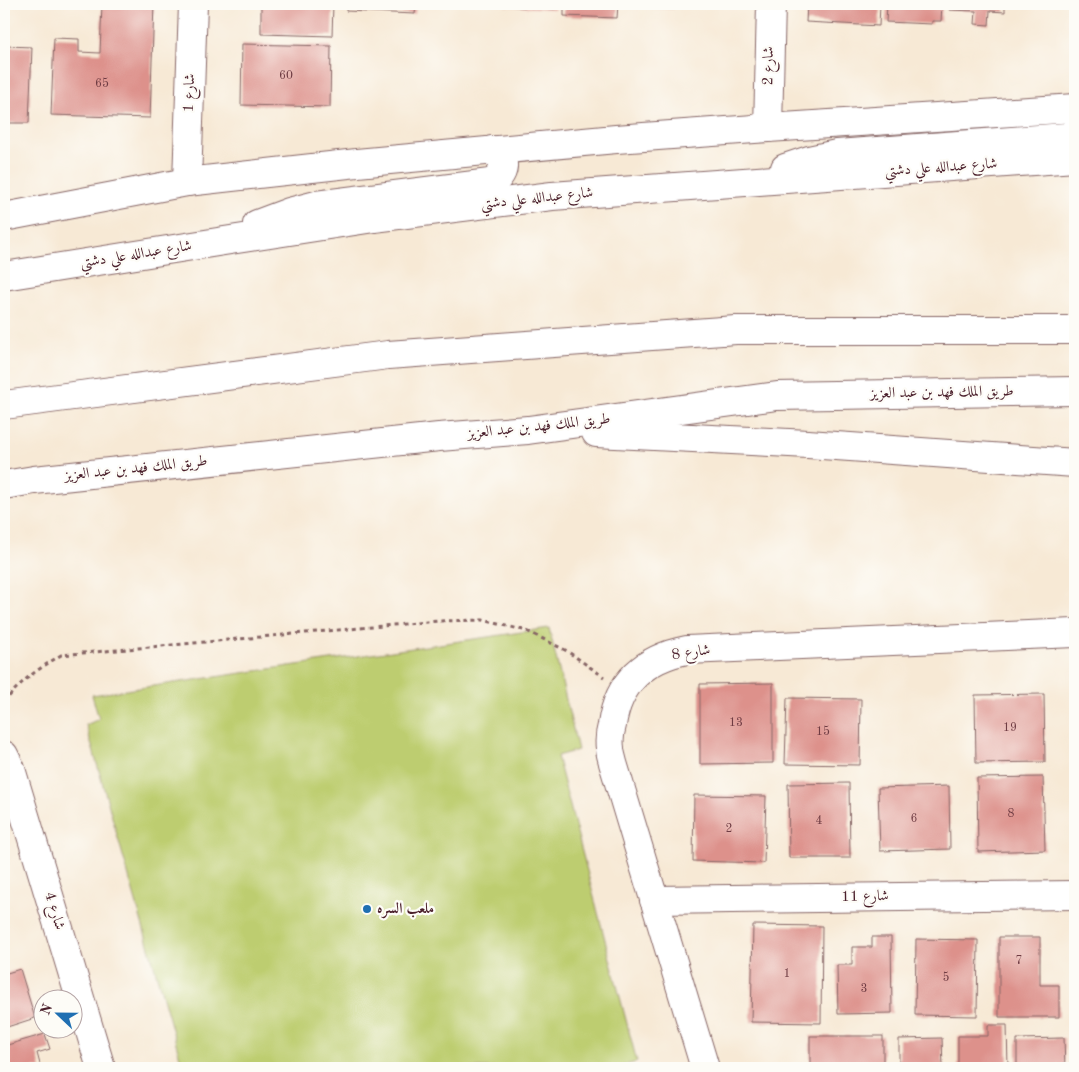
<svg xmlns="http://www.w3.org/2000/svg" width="1079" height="1072" font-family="'Old Standard TT',Amiri,serif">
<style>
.green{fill:#bdcd70;stroke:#84764e}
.building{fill:#dd918b}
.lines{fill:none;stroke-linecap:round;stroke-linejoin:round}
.minor-casing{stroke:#876666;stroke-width:30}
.major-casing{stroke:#876666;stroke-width:30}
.highway-casing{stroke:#876666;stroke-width:30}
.path{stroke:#876666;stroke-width:3;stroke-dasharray:4 4;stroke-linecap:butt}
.minor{stroke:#fff;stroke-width:28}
.major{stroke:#fff;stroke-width:28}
.highway{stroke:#fff;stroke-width:28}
.poi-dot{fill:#1f6fb2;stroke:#fdfcf7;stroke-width:2}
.labels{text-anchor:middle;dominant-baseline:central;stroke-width:4.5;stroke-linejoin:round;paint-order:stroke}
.number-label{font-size:12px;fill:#6f3c43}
.street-label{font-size:15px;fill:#4a1f2b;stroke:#fdfcf7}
.poi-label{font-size:15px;font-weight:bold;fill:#4a1f2b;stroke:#fdfcf7;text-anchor:start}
</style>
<rect width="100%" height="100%" fill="#fdfcf7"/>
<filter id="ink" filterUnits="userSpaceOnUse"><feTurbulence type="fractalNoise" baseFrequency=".02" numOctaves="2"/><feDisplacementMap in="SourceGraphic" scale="10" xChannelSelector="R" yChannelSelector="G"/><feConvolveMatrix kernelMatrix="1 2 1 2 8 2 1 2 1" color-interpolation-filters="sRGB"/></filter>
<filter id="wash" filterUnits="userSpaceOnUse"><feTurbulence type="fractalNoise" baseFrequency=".0096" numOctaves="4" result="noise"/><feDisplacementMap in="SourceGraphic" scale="20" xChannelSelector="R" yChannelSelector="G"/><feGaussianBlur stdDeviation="1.12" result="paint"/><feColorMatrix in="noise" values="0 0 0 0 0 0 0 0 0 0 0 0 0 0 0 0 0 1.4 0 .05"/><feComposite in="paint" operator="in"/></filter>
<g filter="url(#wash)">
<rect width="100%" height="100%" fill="#f7e9d5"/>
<polygon class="green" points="549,628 578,750 557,756 637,1062 622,1066 622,1068 183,1068 86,725 99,719 92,695"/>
<g id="blocks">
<g class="building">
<polygon points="102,4 154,4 150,118 51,115 54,38 79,39 79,52 100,53"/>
<polygon points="261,4 333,4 332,36 261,34"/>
<polygon points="346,4 416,4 415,14 346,11"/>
<polygon points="505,4 556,4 555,9 505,6"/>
<polygon points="564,4 618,4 617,18 564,16"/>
<polygon points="627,4 674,4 674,9 626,7"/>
<polygon points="807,4 880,4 879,26 806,22"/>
<polygon points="887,4 942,4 941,21 932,21 932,24 886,22"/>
<polygon points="950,4 1005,4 1005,12 990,11 989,25 975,24 976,11 949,10"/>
<polygon points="242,44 331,46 330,107 241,105"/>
<polygon points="7,46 32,47 29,123 4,123 4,63 6,63"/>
<polygon points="773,683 773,763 700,764 700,684"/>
<polygon points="1044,694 1045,762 976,763 975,695"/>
<polygon points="787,698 861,699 860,765 785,764"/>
<polygon points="1043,777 1045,850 978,852 977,778"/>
<polygon points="849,783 850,858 789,858 788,784"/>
<polygon points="949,786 950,849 880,851 878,788"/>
<polygon points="694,795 766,796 764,863 693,861"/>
<polygon points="753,925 822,926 821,1023 751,1022"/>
<polygon points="872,937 891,937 892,1013 838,1014 837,965 852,965 852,947 872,947"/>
<polygon points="999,937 1040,937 1040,985 1059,985 1059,1017 999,1017"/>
<polygon points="916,939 978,940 977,1016 915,1015"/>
<polygon points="20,969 35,1018 4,1028 4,974"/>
<polygon points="988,1025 1007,1025 1008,1068 958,1068 958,1036 988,1036"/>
<polygon points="45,1034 50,1049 37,1053 41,1068 4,1068 4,1046"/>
<rect x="810" y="1036" width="73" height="32"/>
<polygon points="942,1038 943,1068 899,1068 899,1039"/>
<polygon points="1064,1038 1065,1068 1017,1068 1017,1039"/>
</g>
</g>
</g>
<g filter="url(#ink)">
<use href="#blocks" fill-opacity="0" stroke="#876666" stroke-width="1"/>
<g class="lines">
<defs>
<g id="minor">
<polyline points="768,128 771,4"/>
<polyline points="187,182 193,4"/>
<polyline points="4,755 11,769 101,1068"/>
<polyline points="654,900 1075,895"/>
<path d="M705 1068 613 763C612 758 610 753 610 748 609 741 610 732 612 725 618 682 645 658 687 650L1075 633"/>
</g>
<g id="major">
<polyline points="785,168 809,160 837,154 1066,137 1072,135 1075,132"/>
<polyline points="4,217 187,182 357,163 616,139 768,128 1075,108"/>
<path d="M257 224 289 212 316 205 490 183C506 176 508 158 492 150"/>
<polyline points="4,276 224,241 374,218 552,196 1075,158"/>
</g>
<g id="highway">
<polyline points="4,405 388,355 736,330 1075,330"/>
<polyline points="596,433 808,444 1075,463"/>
<polyline points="4,485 34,480 439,437 528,430 777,396 1075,391"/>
</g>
</defs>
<use href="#minor" class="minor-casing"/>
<use href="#major" class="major-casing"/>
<use href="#highway" class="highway-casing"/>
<path class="path" d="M4 703C21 680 37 670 61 655L438 621 483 620 527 631 567 651 604 677"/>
<use href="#minor" class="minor"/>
<use href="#major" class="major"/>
<use href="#highway" class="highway"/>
</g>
</g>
<circle class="poi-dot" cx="367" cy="909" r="5"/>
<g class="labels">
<g class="number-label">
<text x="286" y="76">60</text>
<text x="102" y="84">65</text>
<text x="736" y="723">13</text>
<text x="1010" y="728">19</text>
<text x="823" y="732">15</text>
<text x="1011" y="814">8</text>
<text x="914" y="819">6</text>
<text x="819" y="821">4</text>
<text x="729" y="829">2</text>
<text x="1019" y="961">7</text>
<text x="787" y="974">1</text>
<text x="946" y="978">5</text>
<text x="864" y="989">3</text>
</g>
<g class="street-label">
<text transform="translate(769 66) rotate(-89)">شارع 2</text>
<text transform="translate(190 93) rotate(-88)">شارع 1</text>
<text transform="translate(941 168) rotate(-4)">شارع عبدالله علي دشتي</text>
<text transform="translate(537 199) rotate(-6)">شارع عبدالله علي دشتي</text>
<text transform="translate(136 255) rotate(-9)">شارع عبدالله علي دشتي</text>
<text transform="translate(942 393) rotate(-1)">طريق الملك فهد بن عبد العزيز</text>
<text transform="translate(539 427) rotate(-6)">طريق الملك فهد بن عبد العزيز</text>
<text transform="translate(136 469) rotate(-6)">طريق الملك فهد بن عبد العزيز</text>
<text transform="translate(691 653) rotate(-8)">شارع 8</text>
<text transform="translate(865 897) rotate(-1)">شارع 11</text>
<text transform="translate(54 911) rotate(73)">شارع 4</text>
</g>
<g class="poi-label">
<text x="377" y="909">ملعب السره</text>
</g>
</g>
<rect width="1079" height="1072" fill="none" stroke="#fdfcf7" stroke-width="20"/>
<g transform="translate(58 1014) rotate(292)"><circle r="24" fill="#fdfcf7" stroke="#b5a4a5"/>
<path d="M0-4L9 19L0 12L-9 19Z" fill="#1f6fb2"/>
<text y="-8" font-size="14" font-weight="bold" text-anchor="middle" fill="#4a1f2b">N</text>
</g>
</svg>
